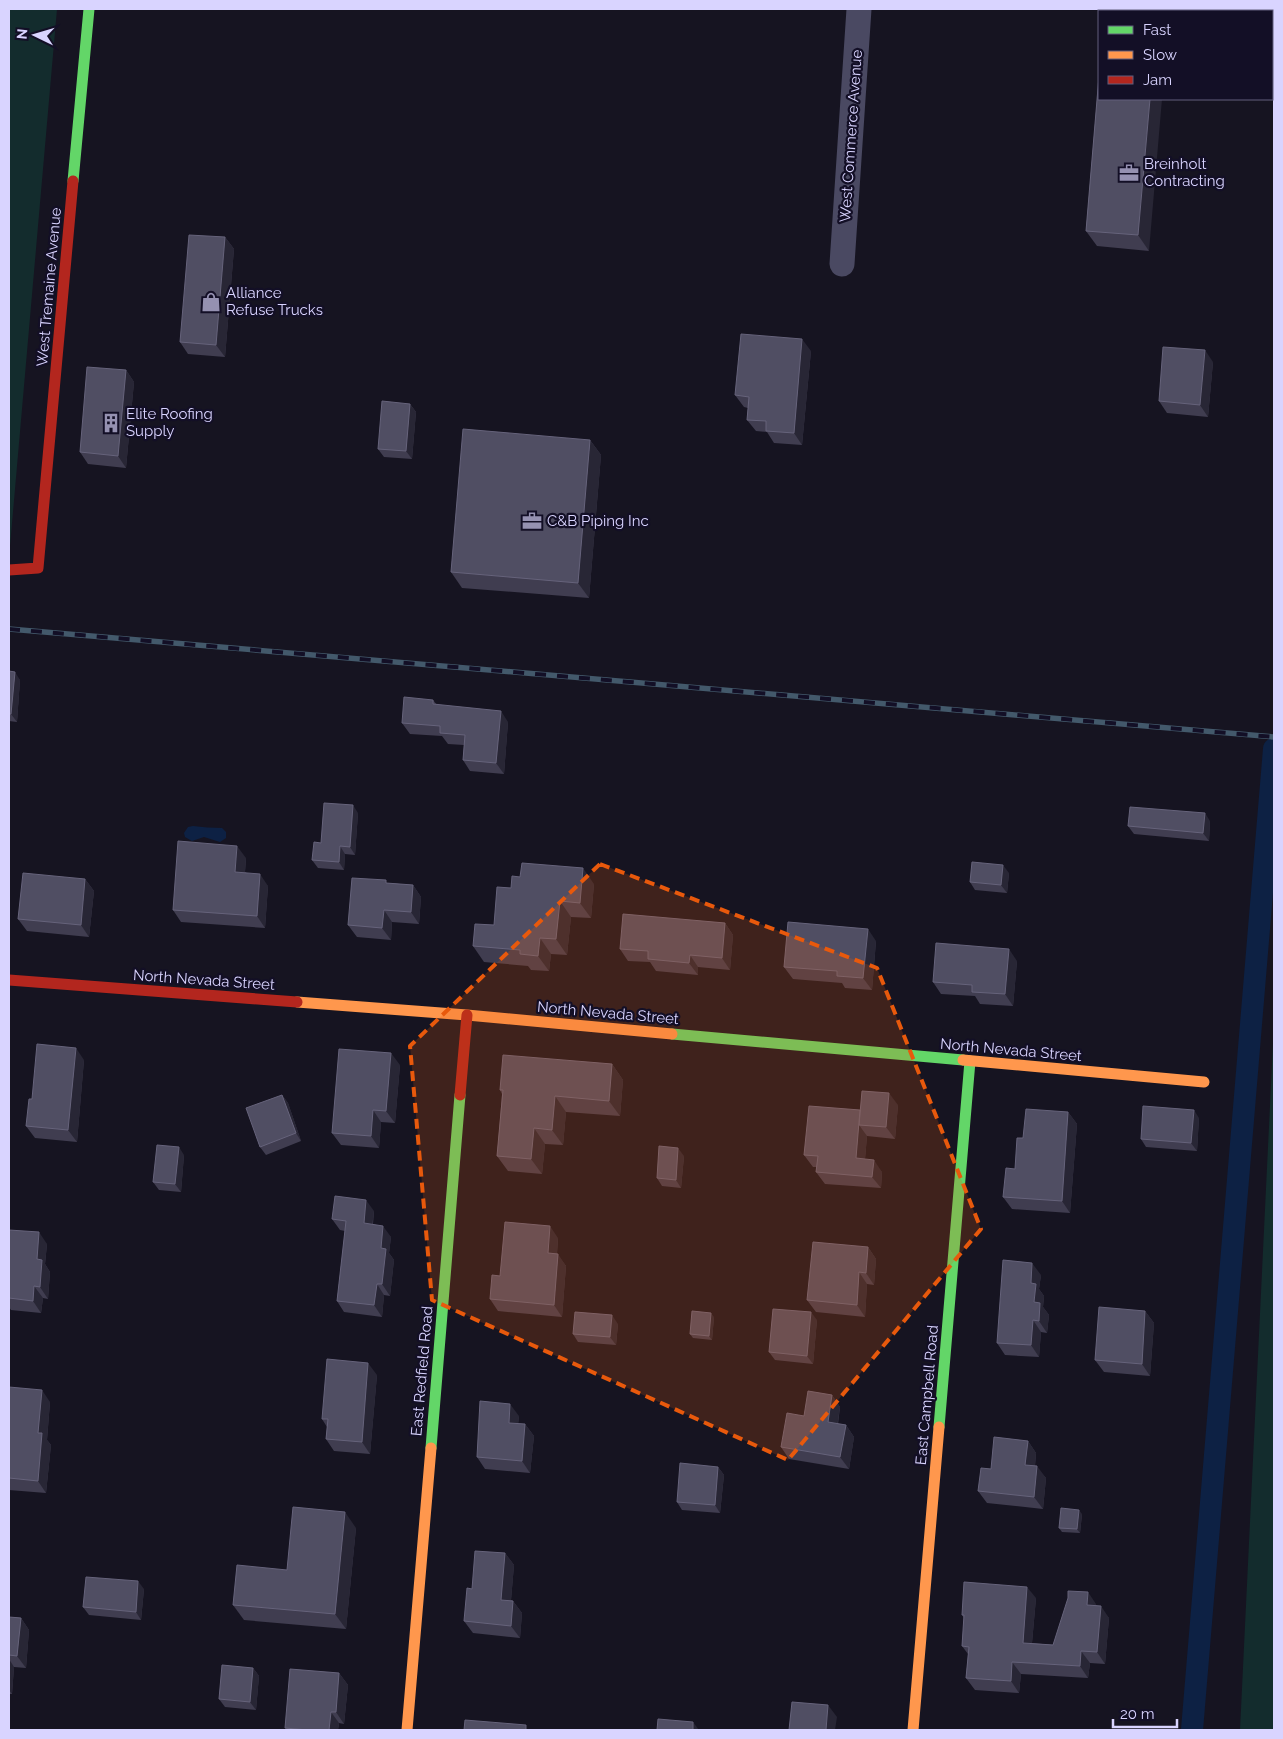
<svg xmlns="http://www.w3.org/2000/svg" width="1283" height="1739" font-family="Raleway,sans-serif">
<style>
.green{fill:#132c2d}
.water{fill:#0d2144}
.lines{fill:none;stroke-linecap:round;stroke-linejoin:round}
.canal{stroke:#0d2144;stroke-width:22}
.street{stroke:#4a4962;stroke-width:25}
.fast{stroke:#63d668;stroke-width:11}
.slow{stroke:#ff974d;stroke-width:11}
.jam{stroke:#b3261e;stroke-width:11}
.rail-casing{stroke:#43596b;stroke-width:5.5}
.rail{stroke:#130f26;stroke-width:4;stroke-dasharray:11;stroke-linecap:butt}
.wall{fill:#403d50}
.shaded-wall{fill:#282635}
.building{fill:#504e63;stroke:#66637b}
.marked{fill:#e8590c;fill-opacity:0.2;stroke:#e8590c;stroke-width:4;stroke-dasharray:10 6;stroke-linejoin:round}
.labels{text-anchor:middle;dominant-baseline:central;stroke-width:4.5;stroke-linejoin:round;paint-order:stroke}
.street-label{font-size:15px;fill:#d9d4ff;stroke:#130f26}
.poi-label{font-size:15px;fill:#d9d4ff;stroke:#130f26;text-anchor:start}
</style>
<rect width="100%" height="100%" fill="#161421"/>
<g class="green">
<polygon points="9,9 57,9 10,546 9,546"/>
<polygon points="1274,1022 1274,1730 1240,1730"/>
</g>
<path class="water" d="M193 826C202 827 213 828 222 828L226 832V838L220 842 204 837 192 841 185 837 184 833 188 827Z"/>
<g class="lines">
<polyline class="canal" points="1192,1730 1274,749"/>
<polyline class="street" points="842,264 859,9"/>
<g class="fast">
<polyline points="73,181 89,9"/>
<polyline points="672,1034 963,1060"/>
<polyline points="939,1427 970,1061"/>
<polyline points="431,1448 460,1095"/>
</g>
<g class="slow">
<polyline points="297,1002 467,1015 672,1034"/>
<polyline points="963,1060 1204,1082"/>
<polyline points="407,1730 431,1448"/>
<polyline points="913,1730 939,1427"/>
</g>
<g class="jam">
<polyline points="9,570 38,568 73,181"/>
<polyline points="9,980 297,1002"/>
<polyline points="460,1095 467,1015"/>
</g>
<defs>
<polyline id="rail" points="9,629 1274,737"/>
</defs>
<use href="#rail" class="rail-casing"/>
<use href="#rail" class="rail"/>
</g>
<g class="wall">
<polygon points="1099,76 1149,251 1097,246 1086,231"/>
<polygon points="225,237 234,249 225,357 188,354 180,342"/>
<polygon points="811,351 802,445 774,443 767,432 756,431 747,420 748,408 744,407 735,395"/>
<polygon points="1213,362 1208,417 1167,413 1159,401"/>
<polygon points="126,370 134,382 126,468 88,464 80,452"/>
<polygon points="410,404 416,412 412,459 384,457 378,449"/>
<polygon points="590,440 601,455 589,598 462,588 451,572"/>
<polygon points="9,671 20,680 17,722 9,721"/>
<polygon points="433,700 437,705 508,722 504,774 470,771 463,760 464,745 448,744 442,736 410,734 402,723"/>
<polygon points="358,813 355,855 345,854 344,870 318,868 312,860"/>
<polygon points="1210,821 1209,841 1134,834 1128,826"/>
<polygon points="246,858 245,872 268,886 265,928 181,922 173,910"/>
<polygon points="1009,873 1007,893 975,890 970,882"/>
<polygon points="85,879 94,891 89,937 27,931 18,919"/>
<polygon points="388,883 413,885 421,897 419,924 392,922 391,940 357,937 348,925"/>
<polygon points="594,884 591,918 571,917 567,955 551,954 549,971 531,970 528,966 484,962 473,946 494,925 511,888"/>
<polygon points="725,923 733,935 730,970 698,967 698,975 656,971 650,962 628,961 620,949"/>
<polygon points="876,941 872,990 845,988 842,983 793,979 784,967"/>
<polygon points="1017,961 1013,1006 980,1004 975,996 941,994 933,982"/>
<polygon points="84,1060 77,1142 35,1138 26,1126 32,1099"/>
<polygon points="612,1064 623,1080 620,1116 566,1112 563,1145 545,1144 542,1174 508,1171 497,1156 502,1094 500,1090"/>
<polygon points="400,1065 395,1123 381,1122 379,1148 341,1145 332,1133"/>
<polygon points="282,1095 288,1103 301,1141 266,1155 260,1147"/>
<polygon points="898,1105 895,1139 867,1136 865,1159 882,1172 881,1188 825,1184 816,1172 817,1167 813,1167 804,1155 860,1110"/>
<polygon points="1068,1112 1077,1124 1070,1213 1012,1209 1003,1197 1015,1169 1023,1138"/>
<polygon points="1199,1118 1197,1151 1146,1147 1141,1139"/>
<polygon points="184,1155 181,1192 159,1190 153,1182"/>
<polygon points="684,1156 681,1188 662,1186 657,1178"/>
<polygon points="374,1211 373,1224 391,1237 389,1253 394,1260 390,1296 384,1295 382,1317 344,1312 337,1301 345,1231 340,1230 332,1219"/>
<polygon points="9,1230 47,1244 45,1264 50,1272 48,1299 43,1298 41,1313 11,1310 9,1307"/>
<polygon points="558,1238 557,1254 566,1266 562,1317 498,1311 490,1299 500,1276"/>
<polygon points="868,1247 876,1259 874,1285 867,1284 865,1317 816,1312 807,1300"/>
<polygon points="1041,1275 1039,1289 1044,1296 1043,1307 1049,1315 1047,1333 1041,1332 1039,1357 1005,1355 997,1343"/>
<polygon points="1145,1311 1154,1323 1150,1376 1104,1372 1095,1360"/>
<polygon points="714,1317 712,1340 693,1338 690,1334"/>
<polygon points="817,1320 813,1364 775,1360 769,1352"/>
<polygon points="618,1324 616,1345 578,1342 573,1334"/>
<polygon points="377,1375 370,1454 334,1451 326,1439 327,1427 322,1419"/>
<polygon points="9,1387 50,1402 47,1440 51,1445 46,1493 9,1490"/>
<polygon points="832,1395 840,1407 838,1424 846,1425 854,1437 849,1469 789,1459 781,1447 804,1416"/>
<polygon points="519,1416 518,1424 525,1424 534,1436 530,1473 485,1469 477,1457"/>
<polygon points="1028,1441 1036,1453 1035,1466 1046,1478 1043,1509 987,1503 978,1491 991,1469"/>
<polygon points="718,1467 724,1475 720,1513 682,1510 677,1502"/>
<polygon points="1082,1514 1080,1533 1062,1532 1059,1528"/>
<polygon points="356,1528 346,1629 244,1620 233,1605 287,1570"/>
<polygon points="505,1553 514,1565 511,1600 513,1601 522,1613 520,1638 473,1633 464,1621 472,1589"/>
<polygon points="144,1589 141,1620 89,1615 83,1607"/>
<polygon points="1036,1598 1032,1643 1053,1645 1096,1604 1096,1605 1109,1618 1105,1664 1090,1663 1088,1678 1021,1674 1019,1693 975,1690 966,1678 968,1654 962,1646 964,1618 962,1615"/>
<polygon points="9,1617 21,1618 29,1630 26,1668 14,1667 12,1694 9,1694"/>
<polygon points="253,1668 259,1676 256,1710 225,1707 219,1699"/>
<polygon points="339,1673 348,1685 344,1724 339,1723 338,1730 287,1730 285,1728"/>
</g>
<g class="shaded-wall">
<polygon points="1150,99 1162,99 1149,251 1138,235"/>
<polygon points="225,237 234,249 225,357 216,345"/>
<polygon points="802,339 811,351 802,445 794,433"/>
<polygon points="1205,350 1213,362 1208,417 1200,405"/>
<polygon points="126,370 134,382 126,468 118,456"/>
<polygon points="410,404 416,412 412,459 406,451"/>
<polygon points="590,440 601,455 589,598 578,583"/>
<polygon points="15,672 20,680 17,722 11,714"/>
<polygon points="501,711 508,722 504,774 496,763"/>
<polygon points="353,805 358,813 355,855 350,847"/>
<polygon points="1205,813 1210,821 1209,841 1203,833"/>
<polygon points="237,846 246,858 244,884 235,872"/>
<polygon points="340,846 345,854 344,870 339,862"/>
<polygon points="1003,865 1009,873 1007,893 1001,885"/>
<polygon points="583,868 594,884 591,918 580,903"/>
<polygon points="260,874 268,886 265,928 257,916"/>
<polygon points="85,879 94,891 89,937 81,925"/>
<polygon points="413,885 421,897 419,924 411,912"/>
<polygon points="560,901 571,917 567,955 556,939"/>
<polygon points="384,910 392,922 391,940 382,928"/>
<polygon points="725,923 733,935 730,970 722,958"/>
<polygon points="868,929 876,941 872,990 863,978"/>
<polygon points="540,938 551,954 549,971 538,956"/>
<polygon points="1009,949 1017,961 1013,1006 1005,994"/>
<polygon points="690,955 698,967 698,975 689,963"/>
<polygon points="76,1048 84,1060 77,1142 68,1130"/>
<polygon points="391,1053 400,1065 395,1123 386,1111"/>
<polygon points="612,1064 623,1080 620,1116 609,1101"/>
<polygon points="889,1093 898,1105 895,1139 886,1127"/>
<polygon points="282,1095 288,1103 301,1141 296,1133"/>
<polygon points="555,1096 566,1112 563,1145 552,1130"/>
<polygon points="373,1110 381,1122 379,1148 371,1136"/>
<polygon points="860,1110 859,1125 867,1136 864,1170 856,1158"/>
<polygon points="1194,1110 1199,1118 1197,1151 1191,1143"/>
<polygon points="1068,1112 1077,1124 1070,1213 1062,1201"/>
<polygon points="534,1128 545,1144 542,1174 531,1159"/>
<polygon points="179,1147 184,1155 181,1192 175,1184"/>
<polygon points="678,1148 684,1156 681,1188 676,1180"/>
<polygon points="874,1160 882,1172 881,1188 872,1177"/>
<polygon points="366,1200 374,1211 371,1235 364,1223"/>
<polygon points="383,1226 391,1237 389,1253 394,1260 390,1296 382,1284 381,1248"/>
<polygon points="550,1226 558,1238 556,1265 548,1253"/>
<polygon points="39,1232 47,1244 45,1264 50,1272 48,1299 40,1287 37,1259"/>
<polygon points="868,1247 876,1259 874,1285 866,1273"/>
<polygon points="558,1254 566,1266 562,1317 554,1305"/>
<polygon points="1032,1263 1041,1275 1039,1289 1044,1296 1043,1307 1049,1315 1047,1333 1039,1321 1034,1302 1031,1283"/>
<polygon points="859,1272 867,1284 865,1317 857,1305"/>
<polygon points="377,1284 384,1295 382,1317 374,1305"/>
<polygon points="34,1286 43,1298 41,1313 33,1301"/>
<polygon points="1145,1311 1154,1323 1150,1376 1142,1364"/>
<polygon points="811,1312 817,1320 813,1364 807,1356"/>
<polygon points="711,1313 714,1317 712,1340 709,1336"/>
<polygon points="612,1315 618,1324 616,1345 610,1337"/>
<polygon points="1033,1320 1041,1332 1039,1357 1031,1345"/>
<polygon points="368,1363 377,1375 370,1454 362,1442"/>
<polygon points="42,1390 50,1402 47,1440 51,1445 46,1493 38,1481 38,1433"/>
<polygon points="832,1395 840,1407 836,1434 828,1422"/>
<polygon points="510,1404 519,1416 517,1435 509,1423"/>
<polygon points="525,1424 534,1436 530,1473 522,1461"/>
<polygon points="846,1425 854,1437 849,1469 840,1457"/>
<polygon points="1028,1441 1036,1453 1034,1477 1025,1465"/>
<polygon points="1037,1466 1046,1478 1043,1509 1034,1497"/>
<polygon points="718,1467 724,1475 720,1513 715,1505"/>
<polygon points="1079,1510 1082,1514 1080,1533 1077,1529"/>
<polygon points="345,1512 356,1528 346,1629 335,1614"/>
<polygon points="505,1553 514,1565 510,1612 501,1600"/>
<polygon points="138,1581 144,1589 141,1620 136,1612"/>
<polygon points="1027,1587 1036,1598 1031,1654 1023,1643"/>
<polygon points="1088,1592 1096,1604 1095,1617 1087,1605"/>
<polygon points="513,1601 522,1613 520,1638 511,1626"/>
<polygon points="1101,1606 1109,1618 1105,1664 1097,1652"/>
<polygon points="21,1618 29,1630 26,1668 17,1656"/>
<polygon points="1081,1651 1090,1663 1088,1678 1080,1666"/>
<polygon points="9,1659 14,1667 12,1694 9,1690"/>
<polygon points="1012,1662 1021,1674 1019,1693 1011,1681"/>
<polygon points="253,1668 259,1676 256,1710 250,1702"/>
<polygon points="339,1673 348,1685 344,1724 336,1712"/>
<polygon points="828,1705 837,1717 835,1730 826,1730"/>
<polygon points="331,1712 339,1723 338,1730 329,1730"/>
<polygon points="693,1722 699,1730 693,1730"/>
</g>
<g class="building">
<polygon points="1099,76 1099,99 1150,99 1138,235 1086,231"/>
<polygon points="189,235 225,237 216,345 180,342"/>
<polygon points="741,334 802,339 794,433 766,431 766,421 747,420 749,397 735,395"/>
<polygon points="1163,347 1205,350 1200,405 1159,401"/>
<polygon points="87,367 126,370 118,456 80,452"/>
<polygon points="382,401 410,404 406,451 378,449"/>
<polygon points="463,429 590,440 578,583 451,572"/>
<polygon points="9,671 15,672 11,714 9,714"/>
<polygon points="404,697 433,700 433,704 501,711 496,763 463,760 465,735 440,733 440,726 402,723"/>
<polygon points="324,803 353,805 350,847 340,846 339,862 312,860 314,842 321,843"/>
<polygon points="1130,807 1205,813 1203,833 1128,826"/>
<polygon points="178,841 237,846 235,872 260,874 257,916 173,910"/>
<polygon points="972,862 1003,865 1001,885 970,882"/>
<polygon points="522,863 583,868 580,903 560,901 556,939 540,938 538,956 520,954 520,950 473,946 475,924 494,925 497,887 511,888 512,876 520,877"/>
<polygon points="23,873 85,879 81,925 18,919"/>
<polygon points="352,878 386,880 386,883 413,885 411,912 384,910 382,928 348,925"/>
<polygon points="623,914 725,923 722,958 690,955 689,963 648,959 648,951 620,949"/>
<polygon points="788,922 868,929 863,978 837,976 837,971 784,967"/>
<polygon points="936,943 1009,949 1005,994 972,992 972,985 933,982"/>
<polygon points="37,1044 76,1048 68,1130 26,1126 29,1099 32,1099"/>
<polygon points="339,1049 391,1053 386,1111 373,1110 371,1136 332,1133"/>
<polygon points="503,1055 612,1064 609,1101 555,1096 552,1130 534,1128 531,1159 497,1156 503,1090 500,1090"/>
<polygon points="862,1091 889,1093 886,1127 859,1125"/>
<polygon points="282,1095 296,1133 260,1147 246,1108"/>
<polygon points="809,1106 860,1110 856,1158 874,1160 872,1177 816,1172 818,1156 804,1155"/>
<polygon points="1143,1106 1194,1110 1191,1143 1141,1139"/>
<polygon points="1026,1109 1068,1112 1062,1201 1003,1197 1006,1168 1015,1169 1017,1138 1023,1138"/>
<polygon points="157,1145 179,1147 175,1184 153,1182"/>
<polygon points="659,1146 678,1148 676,1180 657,1178"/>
<polygon points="335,1196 366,1200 364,1223 383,1226 381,1248 386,1249 382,1284 377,1284 374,1305 337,1301 346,1221 332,1219"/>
<polygon points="505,1222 550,1226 548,1253 558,1254 554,1305 490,1299 492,1275 500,1276"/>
<polygon points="9,1230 39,1232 37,1259 42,1260 40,1287 34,1286 33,1301 9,1298"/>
<polygon points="813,1242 868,1247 866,1273 859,1272 857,1305 807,1300"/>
<polygon points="1003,1260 1032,1263 1031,1283 1036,1284 1034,1302 1040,1303 1039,1321 1033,1320 1031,1345 997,1343"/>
<polygon points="1099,1307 1145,1311 1142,1364 1095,1360"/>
<polygon points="773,1309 811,1312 807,1356 769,1352"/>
<polygon points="692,1311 711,1313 709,1336 690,1334"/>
<polygon points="575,1312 612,1315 610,1337 573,1334"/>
<polygon points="327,1359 368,1363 362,1442 326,1439 328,1419 322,1419"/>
<polygon points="9,1387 42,1390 38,1433 42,1433 38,1481 9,1478"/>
<polygon points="808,1391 832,1395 828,1422 846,1425 840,1457 781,1447 787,1413 804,1416"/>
<polygon points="480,1401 510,1404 509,1423 525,1424 522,1461 477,1457"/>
<polygon points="994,1437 1028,1441 1025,1465 1037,1466 1034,1497 978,1491 981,1468 991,1469"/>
<polygon points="680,1463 718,1467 715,1505 677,1502"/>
<polygon points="293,1507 345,1512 335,1614 233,1605 237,1565 287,1570"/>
<polygon points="1061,1508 1079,1510 1077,1529 1059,1528"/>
<polygon points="475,1551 505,1553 501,1600 513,1601 511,1626 464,1621 467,1588 472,1589"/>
<polygon points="86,1577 138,1581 136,1612 83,1607"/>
<polygon points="964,1582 1027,1587 1023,1643 1053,1645 1068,1598 1068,1591 1088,1592 1087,1605 1101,1606 1097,1652 1081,1651 1080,1666 1012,1662 1011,1681 966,1678 969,1647 962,1646 964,1615 962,1615"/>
<polygon points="9,1617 21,1618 17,1656 9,1655"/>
<polygon points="222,1665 253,1668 250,1702 219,1699"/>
<polygon points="290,1669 339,1673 336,1712 331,1712 329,1730 308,1730 285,1728"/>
<polygon points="792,1702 828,1705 826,1730 789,1730"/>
<polygon points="658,1719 693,1722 693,1730 657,1730"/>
<polygon points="465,1720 526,1725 526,1730 464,1730"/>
</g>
<path class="marked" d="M600 864 877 968 981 1229 788 1460 432 1300 410 1046Z"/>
<defs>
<symbol id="office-bare" viewBox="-9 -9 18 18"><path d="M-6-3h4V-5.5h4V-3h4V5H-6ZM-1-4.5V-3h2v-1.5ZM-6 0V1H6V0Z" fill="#9591b1" stroke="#130f26" stroke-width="2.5" paint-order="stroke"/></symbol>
<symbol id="shop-bare" viewBox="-9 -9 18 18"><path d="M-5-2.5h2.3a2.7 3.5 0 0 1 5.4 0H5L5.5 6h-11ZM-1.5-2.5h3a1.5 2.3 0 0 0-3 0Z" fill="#9591b1" stroke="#130f26" stroke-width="2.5" paint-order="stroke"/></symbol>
<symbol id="building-bare" viewBox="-9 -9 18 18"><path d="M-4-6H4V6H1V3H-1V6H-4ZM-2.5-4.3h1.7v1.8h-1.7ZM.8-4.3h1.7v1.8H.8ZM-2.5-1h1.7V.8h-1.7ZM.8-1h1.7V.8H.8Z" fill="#9591b1" stroke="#130f26" stroke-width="2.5" paint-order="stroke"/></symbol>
</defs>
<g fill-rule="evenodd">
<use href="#office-bare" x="1115" y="159" width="28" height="28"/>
<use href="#shop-bare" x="197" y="288" width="28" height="28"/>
<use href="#building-bare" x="97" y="409" width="28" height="28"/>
<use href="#office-bare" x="518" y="507" width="28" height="28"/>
</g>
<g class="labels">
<g class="street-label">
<text transform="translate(851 136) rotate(-86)">West Commerce Avenue</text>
<text transform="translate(49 287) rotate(-85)">West Tremaine Avenue</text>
<text transform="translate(204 980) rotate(4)">North Nevada Street</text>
<text transform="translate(608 1013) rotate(5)">North Nevada Street</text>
<text transform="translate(1011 1050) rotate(5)">North Nevada Street</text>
<text transform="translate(422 1371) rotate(-85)">East Redfield Road</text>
<text transform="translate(927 1395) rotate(-85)">East Campbell Road</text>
</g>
<g class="poi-label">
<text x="1144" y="164">Breinholt<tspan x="1144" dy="17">Contracting</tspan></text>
<text x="226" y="293">Alliance<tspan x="226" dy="17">Refuse Trucks</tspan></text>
<text x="126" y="414">Elite Roofing<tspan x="126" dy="17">Supply</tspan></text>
<text x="547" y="521">C&amp;B Piping Inc</text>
</g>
</g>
<rect width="1283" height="1739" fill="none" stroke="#d9d4ff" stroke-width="20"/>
<rect x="1098" y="10" width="175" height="90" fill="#130f26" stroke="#625e7d"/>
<rect x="1108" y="26" width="25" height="8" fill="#63d668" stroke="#625e7d"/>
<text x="1143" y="35" font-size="15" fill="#d9d4ff">Fast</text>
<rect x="1108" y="51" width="25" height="8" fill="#ff974d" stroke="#625e7d"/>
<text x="1143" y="60" font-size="15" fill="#d9d4ff">Slow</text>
<rect x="1108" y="76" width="25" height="8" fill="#b3261e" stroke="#625e7d"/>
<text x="1143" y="85" font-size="15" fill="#d9d4ff">Jam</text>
<g transform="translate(35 35) rotate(275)" stroke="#130f26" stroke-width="4" paint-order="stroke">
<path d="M0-4L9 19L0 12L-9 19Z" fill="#d9d4ff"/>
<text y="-8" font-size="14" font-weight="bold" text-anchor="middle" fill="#d9d4ff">N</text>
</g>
<path d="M1113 1719v8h64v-8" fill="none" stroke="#d9d4ff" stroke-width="2.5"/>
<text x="1120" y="1719" font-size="15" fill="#d9d4ff" stroke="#130f26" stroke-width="4" paint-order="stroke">20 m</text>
</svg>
